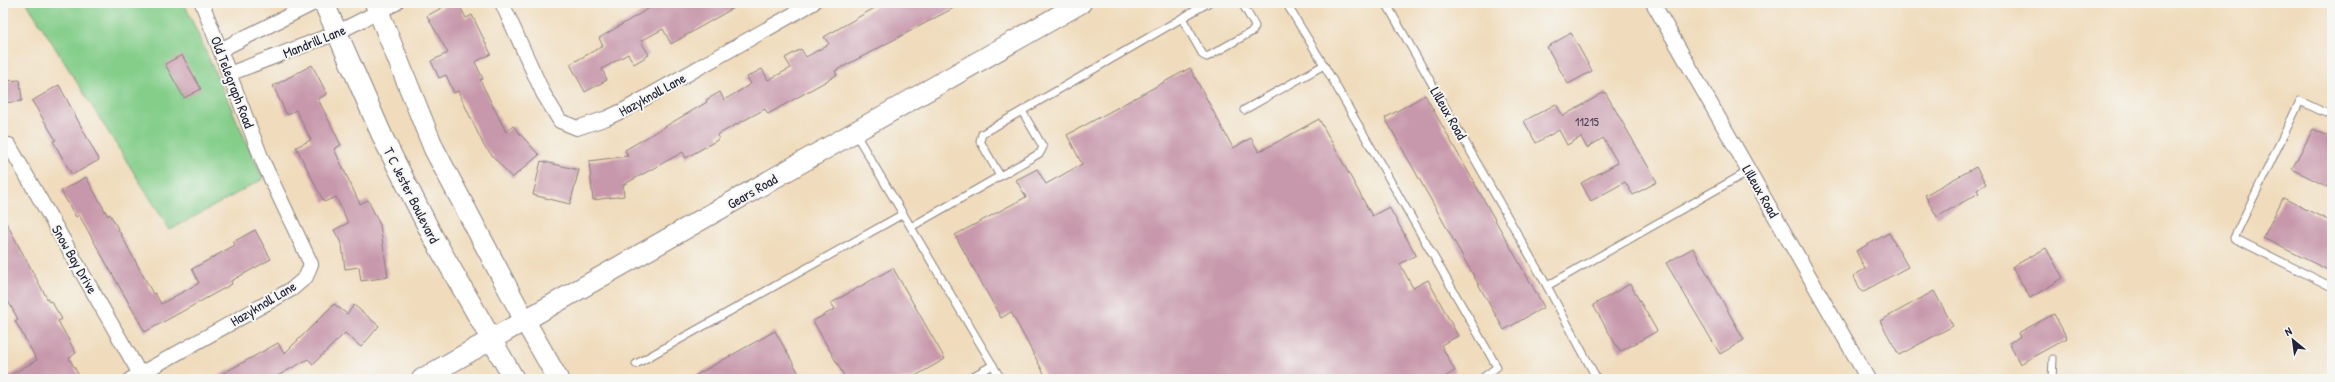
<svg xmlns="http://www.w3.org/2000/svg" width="2335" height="382" font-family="'Patrick Hand',sans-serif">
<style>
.green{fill:#84ce8a;stroke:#537862}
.building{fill:#c798ab}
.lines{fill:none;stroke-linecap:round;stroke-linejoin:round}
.service-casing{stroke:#897f7c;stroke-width:9}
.minor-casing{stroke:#897f7c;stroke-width:16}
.secondary-casing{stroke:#897f7c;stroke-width:22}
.service{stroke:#fff;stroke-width:7}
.minor{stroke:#fff;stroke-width:14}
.secondary{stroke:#fff;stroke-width:20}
.labels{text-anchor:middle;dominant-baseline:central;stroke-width:4;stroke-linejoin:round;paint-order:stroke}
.number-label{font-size:12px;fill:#4b4057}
.street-label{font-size:14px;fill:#22223b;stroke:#f6f6f2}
</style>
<rect width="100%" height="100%" fill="#f6f6f2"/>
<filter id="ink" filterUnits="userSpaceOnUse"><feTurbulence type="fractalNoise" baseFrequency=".025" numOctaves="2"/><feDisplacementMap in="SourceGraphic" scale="8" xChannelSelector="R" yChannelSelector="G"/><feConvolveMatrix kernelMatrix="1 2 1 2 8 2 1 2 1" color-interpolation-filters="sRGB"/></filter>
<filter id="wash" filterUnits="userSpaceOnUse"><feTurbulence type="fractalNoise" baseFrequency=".012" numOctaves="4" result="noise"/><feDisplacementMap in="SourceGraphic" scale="16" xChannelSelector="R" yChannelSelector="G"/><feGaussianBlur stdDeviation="0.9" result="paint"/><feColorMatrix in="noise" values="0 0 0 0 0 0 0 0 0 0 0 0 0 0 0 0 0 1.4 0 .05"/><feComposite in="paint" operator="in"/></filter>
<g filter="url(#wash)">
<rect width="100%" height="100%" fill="#f0dcbc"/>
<polygon class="green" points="27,3 184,3 263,179 170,230"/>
<g id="blocks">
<g class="building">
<polygon points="450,3 458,3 466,18 472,15 491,54 475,62 483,79 480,80 506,132 513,126 539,155 512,178 484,146 458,91 454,93 446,75 439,78 431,61 448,53 427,16"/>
<polygon points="658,3 742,3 671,44 663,29 641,41 649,55 634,64 628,54 602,69 607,80 585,92 570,64 603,46 599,38"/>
<polygon points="883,3 963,3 835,71 837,75 768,114 765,109 717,135 719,139 686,158 683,152 623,185 624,196 593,200 589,161 628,156 625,150 707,102 706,100 720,92 724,100 751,84 747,77 762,69 768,80 791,68 785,58 801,49 806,57 829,44 824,37"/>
<polygon points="1571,33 1592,71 1568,84 1547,47"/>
<polygon points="182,55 201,89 184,98 165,64"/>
<polygon points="312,65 327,94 318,99 341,145 334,149 360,204 368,200 380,225 388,277 361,281 359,267 345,269 342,245 334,230 348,223 336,197 324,202 296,147 311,140 296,110 287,115 273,86"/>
<polygon points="1190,68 1233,148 1251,138 1259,152 1319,119 1372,216 1389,207 1416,255 1400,264 1413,288 1428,280 1458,336 1441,345 1455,371 1441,379 1047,379 1011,312 1001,318 955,235 1026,197 1016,180 1037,169 1046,184 1082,164 1067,135"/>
<polygon points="20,80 22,101 3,103 3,81"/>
<polygon points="59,85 99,160 72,175 53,141 56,140 32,101"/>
<polygon points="1605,92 1657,182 1633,195 1625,182 1591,201 1581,183 1618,163 1603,138 1587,148 1581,137 1567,145 1559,130 1536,143 1524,121 1556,104 1563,116"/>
<polygon points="1425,95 1544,307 1504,330 1385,118"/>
<polygon points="2313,129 2332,138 2332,189 2292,169"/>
<polygon points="541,161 579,170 570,204 533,195"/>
<polygon points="1976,167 1986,184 1977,190 1979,193 1937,217 1925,195"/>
<polygon points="86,177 108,216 110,214 153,294 155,293 161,304 199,283 192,269 235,245 233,242 255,230 271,259 231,281 232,284 145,332 79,215 76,217 61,191"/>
<polygon points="2283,198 2332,222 2332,272 2263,238"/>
<polygon points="3,217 49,302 51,301 62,319 58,321 76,353 69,358 81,379 3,379 37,360 15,321 18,319 3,292"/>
<polygon points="1889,233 1908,267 1862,292 1853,276 1865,269 1856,251"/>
<polygon points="1693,248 1744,340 1720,354 1666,263"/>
<polygon points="2046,248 2063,278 2030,298 2012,267"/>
<polygon points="893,268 945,359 910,379 846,379 813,321 835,309 831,303"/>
<polygon points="1630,284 1657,331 1620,352 1593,305"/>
<polygon points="1934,291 1953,326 1899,355 1880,321"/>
<polygon points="334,304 347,314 354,305 379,326 361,347 345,333 313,364 308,359 272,379 213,379 278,343 284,354"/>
<polygon points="2054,314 2067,338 2020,364 2009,343 2020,337 2018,333"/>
<polygon points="775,331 802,379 689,379"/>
</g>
</g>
</g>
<g filter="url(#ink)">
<use href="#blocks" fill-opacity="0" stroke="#897f7c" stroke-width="1"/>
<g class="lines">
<defs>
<g id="service">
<polyline points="1286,3 1324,65 1497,367 1481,379"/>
<polyline points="1386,3 1547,286"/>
<polyline points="1182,18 1203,55 1207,57 1253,31 1255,26 1242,3"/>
<polyline points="1244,110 1324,65"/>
<polyline points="2332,116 2300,101 2234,238 2332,287"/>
<polyline points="855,133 1001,379"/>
<polyline points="1000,176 1040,153 1043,147 1022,111"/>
<polyline points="911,227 1000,176 980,141 982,134 1208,3"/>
<polyline points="636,364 903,214"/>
<polyline points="968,379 993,365"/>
<polyline points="1597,379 1547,286 1749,171"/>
<polyline points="2052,379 2053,359"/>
</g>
<g id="minor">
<polyline points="502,3 543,93 560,121 577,128 607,118 624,110 813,3"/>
<polyline points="1653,3 1868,379"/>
<polyline points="220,50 314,3"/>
<polyline points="229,74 336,33 396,3"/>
<polyline points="9,145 140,374"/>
<polyline points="131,379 292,289 306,277 311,264 263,162 202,3"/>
</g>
<g id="secondary">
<polyline points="324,3 384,140 433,237 514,379"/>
<polyline points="375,3 434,149 525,321 558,379"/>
<polyline points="422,379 1081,3"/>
</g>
</defs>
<use href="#service" class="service-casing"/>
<use href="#minor" class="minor-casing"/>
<use href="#secondary" class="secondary-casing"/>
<use href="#service" class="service"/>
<use href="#minor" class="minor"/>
<use href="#secondary" class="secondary"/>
</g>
</g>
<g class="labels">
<g class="number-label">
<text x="1587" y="121">11215</text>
</g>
<g class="street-label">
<text transform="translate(314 41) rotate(-22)">Mandrill Lane</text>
<text transform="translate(233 82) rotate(69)">Old Telegraph Road</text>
<text transform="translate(652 94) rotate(-29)">Hazyknoll Lane</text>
<text transform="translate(1449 113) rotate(60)">Lilleux Road</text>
<text transform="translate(752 191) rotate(-30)">Gears Road</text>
<text transform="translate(1761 191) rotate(60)">Lilleux Road</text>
<text transform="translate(412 195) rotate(63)">T C Jester Boulevard</text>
<text transform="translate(75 259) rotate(60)">Snow Bay Drive</text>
<text transform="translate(263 303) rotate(-31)">Hazyknoll Lane</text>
</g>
</g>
<rect width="2335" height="382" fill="none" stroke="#f6f6f2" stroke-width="16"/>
<g transform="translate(2293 340) rotate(331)" stroke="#f6f6f2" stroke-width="3" paint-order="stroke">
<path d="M0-3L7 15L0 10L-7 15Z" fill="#22223b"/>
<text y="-6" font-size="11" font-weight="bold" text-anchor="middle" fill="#22223b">N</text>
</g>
</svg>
